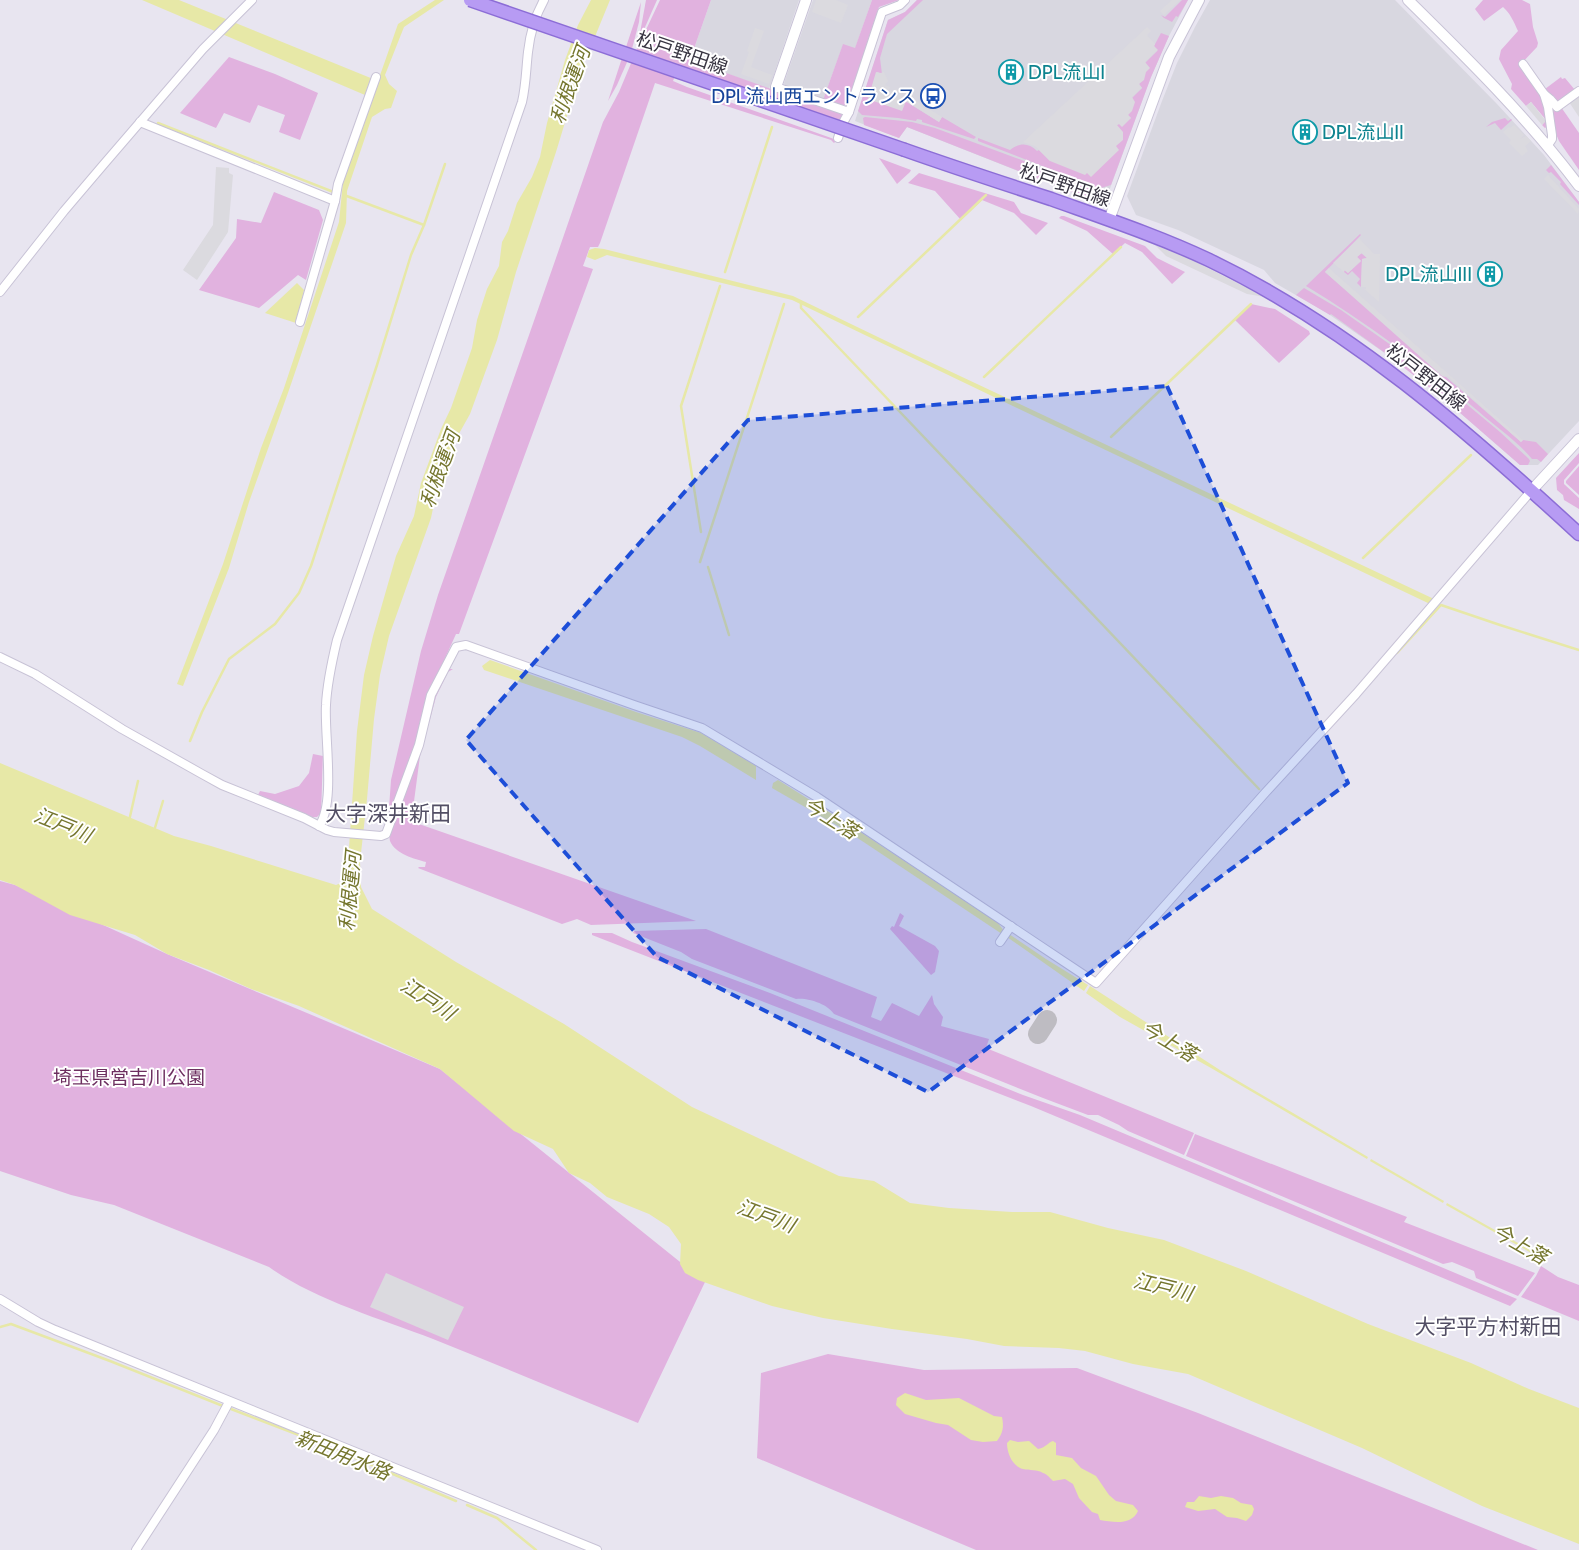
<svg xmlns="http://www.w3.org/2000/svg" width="1579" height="1550" font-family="Cabin,'Noto Sans JP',sans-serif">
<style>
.industrial{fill:#d8d7e0}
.green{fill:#e1b2df}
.parking{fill:#dbdadf}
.water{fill:#e7e8a7}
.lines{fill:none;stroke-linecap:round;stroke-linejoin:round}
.stream{stroke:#e7e8a7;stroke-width:2.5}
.taxiway{stroke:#bebcc2;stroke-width:20}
.minor-casing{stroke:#c8c3d6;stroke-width:10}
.tertiary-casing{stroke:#c8c3d6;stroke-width:12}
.primary-casing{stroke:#8c6dd6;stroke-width:15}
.minor{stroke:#fff;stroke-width:8}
.tertiary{stroke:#fff;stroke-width:10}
.primary{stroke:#b79bf3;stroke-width:12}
.primary-bridge-casing{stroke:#8c6dd6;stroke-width:15;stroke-linecap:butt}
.primary-bridge{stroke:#b79bf3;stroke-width:12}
.marked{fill:#1d4ed8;fill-opacity:0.2;stroke:#1d4ed8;stroke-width:4;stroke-dasharray:10 6;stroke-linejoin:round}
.labels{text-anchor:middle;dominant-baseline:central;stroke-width:4;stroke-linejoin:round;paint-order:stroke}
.street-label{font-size:19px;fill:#383542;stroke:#fff}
.culture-label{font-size:19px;fill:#0d838f;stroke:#fff;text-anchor:start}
.transit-label{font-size:19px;fill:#164399;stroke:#fff;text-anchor:end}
.park-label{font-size:19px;fill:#6d2f60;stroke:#fff}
.water-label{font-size:20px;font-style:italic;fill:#75762e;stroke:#fff}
.quarter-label{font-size:21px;fill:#524e64;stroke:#fff}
</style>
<rect width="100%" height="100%" fill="#e8e5f0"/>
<g class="industrial">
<polygon points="711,0 799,0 769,89 690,60"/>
<polygon points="813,0 872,0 855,49 843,45 823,100 786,88 784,83"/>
<polygon points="917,0 1188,0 1169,36 1151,77 1109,191 1091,200 907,127 899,138 855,121 888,20 905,12"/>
<polygon points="1210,0 1395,0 1497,104 1544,155 1579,202 1579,421 1538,465 1520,465 1443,398 1399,363 1327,313 1275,283 1264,270 1178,230 1136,215 1127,196 1162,101 1177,63 1195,27"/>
</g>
<g class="green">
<polygon points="646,0 657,0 642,34 640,33"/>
<polygon points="660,0 711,0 690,60 844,115 842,122 636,51"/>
<polygon points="872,0 899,0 879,7 847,104 842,106 823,100 843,44 855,48"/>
<polygon points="917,0 923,0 887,34 880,58 882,74 877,72 868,99 902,110 905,101 939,122 942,117 976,137 974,139 922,122 922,120 917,119 916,121 898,118 862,115 858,111 888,20 905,12"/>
<polygon points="1182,0 1188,0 1178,17 1176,16 1172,22 1164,18 1161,15 1165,17"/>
<path d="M1483 0H1522L1530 4 1533 27 1538 43 1537 47 1521 64 1541 95 1545 104 1548 126 1545 128 1542 125 1546 120 1531 102 1526 106 1511 89 1512 84 1499 59 1501 50 1518 31C1514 22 1510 13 1503 7L1484 21 1475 9Z"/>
<polygon points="641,2 639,22 632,49 626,47"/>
<path d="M1161 33 1169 36 1151 77 1111 185 1097 189 1096 187 978 141V138L1010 150C1019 143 1028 142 1037 151L1039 150 1050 161 1115 146 1117 125 1131 118 1128 115 1132 98 1142 88 1139 84 1145 72V63L1157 51 1154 46Z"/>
<polygon points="229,57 275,74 318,93 300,140 279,132 285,115 258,105 250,123 224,113 216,128 180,113"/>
<polygon points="622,58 628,60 617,85 608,101"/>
<polygon points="632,61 675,76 673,81 687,87 834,139 835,142 834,143 831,140 655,83 600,243 598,247 590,247 583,266 593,269 459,634 456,634 437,676 414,752 388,822 391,780 421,651 438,595 556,258 603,122 619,92"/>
<polygon points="1561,77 1562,79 1565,78 1575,90 1556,103 1545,89"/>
<polygon points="1550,100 1561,107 1579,133 1579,170 1559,141 1554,129"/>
<polygon points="865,117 912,122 935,128 1019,159 1095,190 1087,198 907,127 899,138 864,125 863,118"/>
<polygon points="1505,118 1508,121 1511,119 1512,120 1501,130 1495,123 1486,127 1492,122"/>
<polygon points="879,158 911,170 910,172 897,184"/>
<polygon points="1551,165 1579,202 1579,205 1560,184 1561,182 1551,172 1549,173 1546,170"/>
<polygon points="919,173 1014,202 1021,213 1048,223 1036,235 1014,213 982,200 961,220 935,191 908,183"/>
<polygon points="274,192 319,210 323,220 306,280 298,275 259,308 199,290 236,238 237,219 261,223"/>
<polygon points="1061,216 1064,216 1145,246 1157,258 1185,272 1172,284 1142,252 1125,243 1113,254 1087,231 1059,218"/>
<path d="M1360 234 1361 235 1325 272 1521 442 1523 440 1536 442 1548 454 1541 462 1537 459H1532C1517 441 1496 427 1478 411 1424 365 1367 323 1306 286Z"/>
<polygon points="1361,253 1367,258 1362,259 1361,287 1357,283 1360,279 1352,271 1348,275 1344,272 1344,270 1348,273 1361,261 1357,257"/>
<polygon points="1304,288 1341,310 1398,350 1392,358 1331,314 1330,315 1296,295"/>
<polygon points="1251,304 1275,309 1309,331 1310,334 1279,363 1235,320"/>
<polygon points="1400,351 1452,392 1500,432 1529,459 1530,461 1528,465 1520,465 1443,398 1394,360"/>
<polygon points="1579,453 1579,463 1564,480 1564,484 1579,498 1579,509 1564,500 1563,495 1557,490 1556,478"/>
<polygon points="1579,466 1579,495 1566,483 1566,481"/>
<path d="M448 669H453L448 672 436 697 420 756 413 809 419 824 696 921 591 925 577 919 562 924 418 868 419 867H425L426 862C415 859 395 854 390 841 389 837 390 832 391 828L435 696Z"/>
<path d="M313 754 323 756C322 775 322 794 321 813L317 817H312L258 795 260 791 275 794 299 786 309 773Z"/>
<path d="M0 881 15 885 167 954 440 1069 705 1282 638 1423C569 1395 501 1366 433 1339 381 1319 313 1299 269 1267L114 1205 71 1195 0 1171Z"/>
<polygon points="900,913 904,916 899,926 935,946 939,951 935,972 931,975 890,929 892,926 894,927"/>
<path d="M706 929 877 997 871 1017 881 1021 892 1003 919 1016 932 995 934 1004 943 1017 941 1026 989 1039 986 1048 1194 1133 1184 1155 1128 1131 1119 1125 1098 1115H1088L1043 1098 834 1014C828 1004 807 997 796 999L692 959 681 952 633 933 634 931Z"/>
<polygon points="592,933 612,933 632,942 770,993 1023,1095 1080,1115 1517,1299 1510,1306 1031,1106 592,935"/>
<polygon points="1195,1134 1407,1217 1404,1222 1535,1273 1518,1296 1476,1278 1474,1271 1452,1262 1443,1264 1186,1156"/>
<polygon points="1541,1266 1558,1277 1579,1285 1579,1321 1521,1297 1536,1276"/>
<polygon points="828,1354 924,1370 1077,1368 1198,1413 1538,1550 976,1550 757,1458 761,1373"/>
</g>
<g class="parking">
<polygon points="816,0 836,0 848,5 841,23 812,12"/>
<polygon points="1172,0 1180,0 1164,15 1160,11"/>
<polygon points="1147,27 1151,31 1147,35 1155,44 1154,46 1158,50 1145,62 1150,68 1146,72 1144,80 1139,84 1142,88 1132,97 1135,102 1132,111 1128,115 1131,118 1122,127 1119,124 1117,125 1123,132 1123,140 1116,146 1119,150 1091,177 1087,173 1085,175 1050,161 1035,146 1023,142"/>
<polygon points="755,28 764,31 751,67 772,75 769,84 741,74 749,52 747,51"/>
<polygon points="876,72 881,73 884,72 888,81 885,85 890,87 889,90 895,91 896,89 902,93 901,96 907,98 908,96 942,117 939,122 906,101 902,111 868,99"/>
<polygon points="1579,95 1579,117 1569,102"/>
<polygon points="1531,102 1546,121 1542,125 1526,106"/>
<polygon points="1514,125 1524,135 1520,139 1526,136 1531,141 1525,146 1528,151 1522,156 1509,143 1511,140 1503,132 1509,127 1510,128"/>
<polygon points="216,167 229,168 229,173 233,175 228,232 197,280 183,270 213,225"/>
<polygon points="1548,175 1579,209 1578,214 1544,179"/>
<polygon points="1359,238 1374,254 1380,254 1379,302 1364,289 1366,289 1366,287 1361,287 1362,259 1367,258 1362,253 1357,257 1361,261 1348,273 1345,270 1344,272 1333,263"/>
<polygon points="1155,245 1192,260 1265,297 1247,294 1166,256"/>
<polygon points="1329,268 1523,440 1521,442 1447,376 1445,377 1442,376 1325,272"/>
<polygon points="386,1273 464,1307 448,1340 370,1307"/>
</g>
<g class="water">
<polygon points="142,0 179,0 378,81 398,24 435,0 444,0 404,27 385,75 389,84 397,91 391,108 385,109 372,117 347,191 346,223 289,390 249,502 229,568 183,686 177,684 223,564 261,448 284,388 339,222 343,182 372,98"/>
<polygon points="591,0 610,0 580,73 556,152 516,272 497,340 470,414 456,439 436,494 431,518 389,636 380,675 374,719 367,799 360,862 361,887 372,909 456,962 564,1024 692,1107 839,1176 874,1181 910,1203 949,1208 1012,1212 1050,1212 1108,1228 1164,1240 1246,1271 1368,1324 1471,1363 1529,1389 1579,1408 1579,1544 1482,1506 1362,1448 1188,1374 1133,1364 1085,1351 1059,1348 1004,1346 967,1339 892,1329 823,1318 772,1306 698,1280 685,1273 680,1264 681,1244 669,1227 649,1214 607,1197 590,1183 569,1173 553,1149 514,1131 440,1069 299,1006 251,989 209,970 167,954 135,935 70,915 15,885 0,880 0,763 174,836 211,846 336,885 343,882 348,863 357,731 364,675 373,636 396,556 414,516 421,483 441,429 451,408 472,348 477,320 487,289 499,266 502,242 508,231 517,203 532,177 540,157 547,123 565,60 578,25"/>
<polygon points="595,248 604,249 793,296 909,352 1434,599 1430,604 994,397 792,300 607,255 595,260 587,257 589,250"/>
<polygon points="297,283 304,290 296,323 265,313"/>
<polygon points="490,660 636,712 701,733 756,766 756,780 700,746 682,737 484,670 482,666"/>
<polygon points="778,780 853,827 850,833 772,788 773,783"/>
<polygon points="856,829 998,923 1004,931 1002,934 853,835"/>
<polygon points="1009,934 1046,959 1088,985 1084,991 1007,937"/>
<polygon points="1090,986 1223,1072 1368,1157 1367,1159 1211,1068 1120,1017 1086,993"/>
<polygon points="1371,1159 1444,1201 1443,1203 1370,1161"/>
<polygon points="1447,1203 1543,1257 1542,1259 1446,1205"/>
<path d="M905 1393 926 1400 959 1398 994 1416 1002 1417C1004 1427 1003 1433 997 1441L983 1442 971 1440 948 1425 936 1423 905 1414 896 1405 897 1398Z"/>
<path d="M1010 1440 1018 1442 1029 1441 1038 1449C1047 1447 1047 1443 1053 1441L1056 1443V1455L1072 1458 1081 1468 1096 1476 1109 1495 1116 1501 1133 1505 1138 1511C1131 1526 1113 1522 1100 1520L1098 1514 1092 1512 1079 1498 1073 1484 1065 1479 1053 1481C1050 1478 1047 1474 1043 1473 1037 1469 1030 1471 1023 1469 1012 1466 1007 1453 1007 1443Z"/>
<polygon points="1199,1496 1211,1498 1221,1496 1233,1498 1241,1503 1252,1505 1254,1509 1252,1515 1246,1521 1237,1518 1227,1517 1215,1509 1198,1511 1185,1507 1187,1502 1194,1502"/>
</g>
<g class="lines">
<g class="stream">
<polyline points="158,123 336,193"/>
<polyline points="344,195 424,225"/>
<polyline points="725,272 772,127"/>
<polyline points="801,302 801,308 1259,789"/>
<polyline points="858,317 986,195"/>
<polyline points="984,377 1121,247"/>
<polyline points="1111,437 1251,304"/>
<polyline points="701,532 681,406 720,286"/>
<polyline points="1363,558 1471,455"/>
<polyline points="700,562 784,304"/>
<polyline points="708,567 729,635"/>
<polyline points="1397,653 1441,605 1500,625 1579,650"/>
<polyline points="190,741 202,712 229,659 275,624 299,593 311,566 377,365 411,255 424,225 445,164"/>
<polyline points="129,821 138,781"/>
<polyline points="154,831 163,801"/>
<polyline points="0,1327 11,1324 110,1361 223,1406"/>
<polyline points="231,1409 325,1445 456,1501"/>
<polyline points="467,1505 497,1518 536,1550"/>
</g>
<polyline class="taxiway" points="1038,1034 1047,1020"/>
<defs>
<g id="minor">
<polyline points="1523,64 1544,94"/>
<polyline points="776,87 849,112"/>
<polyline points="140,122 335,201"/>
<polyline points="838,138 844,121 849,112 882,12 900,5 905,0"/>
<polyline points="1548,145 1552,139 1552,135 1548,107 1544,94 1550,99 1557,107 1579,91"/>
<polyline points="0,292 64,211 104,164 203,49 252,0"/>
<polyline points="300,322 335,201 338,184 376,77"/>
<polyline points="0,657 35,674 122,729 202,774 222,785 304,818 327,830 334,832 381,836 386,834 419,745 431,695 456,647 466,645 634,705 702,728 817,797 1096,983 1265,793 1356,694 1532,490"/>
<path d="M319 826C336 803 324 734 326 705 327 683 332 661 337 640L522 102C526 85 526 69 528 52 530 34 535 16 544 0"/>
<polyline points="1000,942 1011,926"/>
<polyline points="0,1299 38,1322 55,1330 597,1550"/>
<polyline points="136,1550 214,1430 229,1402"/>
</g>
<g id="tertiary">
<path d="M1408 0C1468 59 1528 118 1579 186"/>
<polyline points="776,87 806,0"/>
<polyline points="1109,220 1169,57 1199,0"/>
<polyline points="1532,490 1579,439"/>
</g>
<path id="primary" d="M905 150C953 167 1002 183 1051 199 1104 218 1158 236 1209 260 1350 328 1465 429 1579 534"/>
</defs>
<use href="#minor" class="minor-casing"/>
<use href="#tertiary" class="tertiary-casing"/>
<use href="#primary" class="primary-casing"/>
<use href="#minor" class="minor"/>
<use href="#tertiary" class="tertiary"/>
<use href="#primary" class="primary"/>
<defs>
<polyline id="primary-bridge" points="470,0 905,150"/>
</defs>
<use href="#primary-bridge" class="primary-bridge-casing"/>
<use href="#primary-bridge" class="primary-bridge"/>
</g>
<path class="marked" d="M1167 386 1348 783 928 1092 657 957 466 740 748 420Z"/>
<defs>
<symbol id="building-ring" viewBox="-11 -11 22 22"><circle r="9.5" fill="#fff" stroke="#0f9aa8" stroke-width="1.5"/><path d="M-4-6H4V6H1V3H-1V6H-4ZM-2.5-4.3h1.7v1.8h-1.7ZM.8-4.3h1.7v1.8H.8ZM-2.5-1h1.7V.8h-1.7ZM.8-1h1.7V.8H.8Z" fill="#0f9aa8"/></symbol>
<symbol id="bus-ring" viewBox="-11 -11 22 22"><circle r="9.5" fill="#fff" stroke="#1a4fb4" stroke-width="1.5"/><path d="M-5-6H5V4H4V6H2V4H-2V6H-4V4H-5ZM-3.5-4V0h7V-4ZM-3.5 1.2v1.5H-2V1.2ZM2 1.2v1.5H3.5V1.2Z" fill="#1a4fb4"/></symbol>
</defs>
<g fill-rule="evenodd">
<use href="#building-ring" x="997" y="58" width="28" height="28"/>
<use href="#bus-ring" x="919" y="82" width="28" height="28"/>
<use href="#building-ring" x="1291" y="118" width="28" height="28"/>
<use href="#building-ring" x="1476" y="260" width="28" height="28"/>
</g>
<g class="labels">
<g class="street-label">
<text transform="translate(682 53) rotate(19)">松戸野田線</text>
<text transform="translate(1065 185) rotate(19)">松戸野田線</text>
<text transform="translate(1426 377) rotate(38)">松戸野田線</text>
</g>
<g class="culture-label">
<text x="1028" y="72">DPL流山I</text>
<text x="1322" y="132">DPL流山II</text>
<text x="1472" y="274" text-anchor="end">DPL流山III</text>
</g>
<g class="transit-label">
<text x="916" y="96">DPL流山西エントランス</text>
</g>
<g class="park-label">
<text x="129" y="1077">埼玉県営吉川公園</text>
</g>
<g class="water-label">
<text transform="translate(570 85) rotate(-70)">利根運河</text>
<text transform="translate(440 469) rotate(-70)">利根運河</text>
<text transform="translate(831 818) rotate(32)">今上落</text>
<text transform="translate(63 825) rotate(22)">江戸川</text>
<text transform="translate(350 891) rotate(-85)">利根運河</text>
<text transform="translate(428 999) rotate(33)">江戸川</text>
<text transform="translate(1169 1041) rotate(31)">今上落</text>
<text transform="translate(766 1216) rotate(20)">江戸川</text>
<text transform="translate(1520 1244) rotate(30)">今上落</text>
<text transform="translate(1163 1287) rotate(14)">江戸川</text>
<text transform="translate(343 1455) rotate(22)">新田用水路</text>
</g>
<g class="quarter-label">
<text x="388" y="813">大字深井新田</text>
<text x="1488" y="1326">大字平方村新田</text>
</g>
</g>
</svg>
